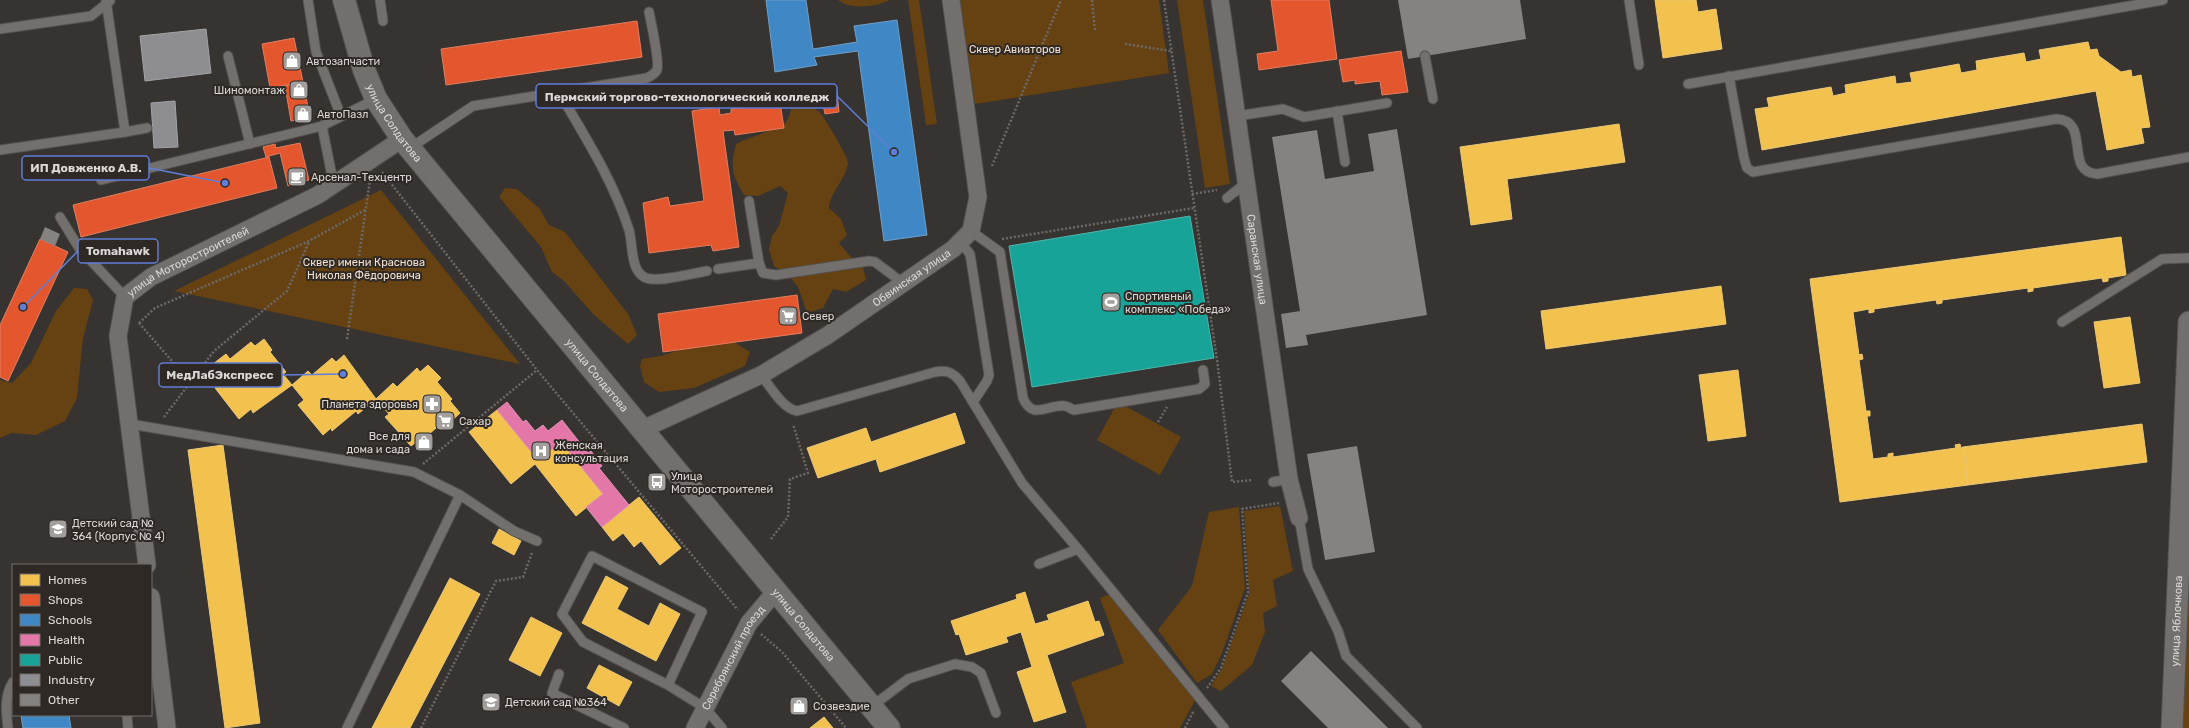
<svg xmlns="http://www.w3.org/2000/svg" width="2189" height="728" font-family="Rubik,sans-serif">
<style>
.green{fill:#664212}
.homes{fill:#f2c14e;stroke:#ebc876}
.shops{fill:#e4572e;stroke:#e17e60}
.schools{fill:#3f88c5;stroke:#6ea0ca}
.health{fill:#e377a8;stroke:#e194b6}
.public{fill:#17a398;stroke:#52b3aa}
.industry{fill:#8d8d92;stroke:#a4a4a6}
.building{fill:#85827f}
.lines{fill:none;stroke-linecap:round;stroke-linejoin:round}
.service-casing{stroke:#53514e;stroke-width:11}
.minor-casing{stroke:#53514e;stroke-width:19}
.tertiary-casing{stroke:#53514e;stroke-width:23}
.secondary-casing{stroke:#53514e;stroke-width:24}
.path{stroke:#6c6967;stroke-width:2.5;stroke-dasharray:2 2;stroke-linecap:butt}
.service{stroke:#726f6d;stroke-width:9}
.minor{stroke:#726f6d;stroke-width:17}
.tertiary{stroke:#726f6d;stroke-width:21}
.secondary{stroke:#726f6d;stroke-width:22}
.labels{text-anchor:middle;dominant-baseline:central;stroke-width:4;stroke-linejoin:round;paint-order:stroke}
.park-label{font-size:11px;fill:#f3e1d0;stroke:#2e2924}
.poi-label{font-size:11px;fill:#dbd8d5;stroke:#2e2924;text-anchor:start}
.street-label{font-size:11px;fill:#dbd8d5;stroke:#2e2924}
.leader{fill:none;stroke:#607ed7;stroke-width:1.5}
.callout-dot{fill:#607ed7;stroke:#2e2924;stroke-width:1.5}
.callout{fill:#2e2924;stroke:#607ed7;stroke-width:1.5}
.callout-label{font-size:12px;text-anchor:middle;font-weight:bold;fill:#dbd8d5}
</style>
<rect width="100%" height="100%" fill="#363330"/>
<g class="green">
<path d="M838 0H890C876 7 850 10 838 0Z"/>
<polygon points="908,0 919,0 937,124 926,125"/>
<polygon points="960,0 1159,0 1169,73 975,104"/>
<polygon points="1177,0 1203,0 1230,184 1205,188"/>
<path d="M807 103C812 107 818 110 822 115 826 121 849 158 848 163 846 179 830 192 829 208L841 219 847 235 839 243 850 256 863 267 866 280 846 292 833 289 823 308 807 313 798 287 789 276 774 266 769 250 772 236 779 226 788 193 780 186 758 196 744 195C732 174 730 168 736 144 745 139 782 127 786 122 789 118 790 112 792 107Z"/>
<polygon points="505,188 517,189 539,208 549,225 565,232 628,314 637,335 628,344 594,315 564,281 552,272 541,247 499,197"/>
<polygon points="381,190 520,364 174,291"/>
<polygon points="74,288 87,289 93,300 83,338 77,398 65,421 36,435 12,433 0,438 0,380 12,383 31,363 56,311"/>
<polygon points="734,342 750,352 745,366 694,388 659,392 644,382 640,366 642,359 661,356 692,346"/>
<polygon points="1118,402 1181,437 1160,475 1097,440"/>
<polygon points="1280,506 1293,571 1273,580 1277,606 1263,613 1265,632 1252,665 1221,691 1211,686 1222,669 1249,594 1244,511"/>
<polygon points="1239,507 1245,588 1222,653 1212,674 1197,683 1158,630 1192,586 1209,512"/>
<polygon points="2189,588 2189,728 2182,728"/>
<polygon points="1115,592 1198,695 1180,728 1087,728 1071,682 1124,663 1100,598"/>
</g>
<g class="homes">
<polygon points="1655,0 1696,0 1698,12 1716,9 1722,49 1663,58"/>
<polygon points="2088,42 2090,50 2097,49 2099,56 2121,72 2131,70 2132,77 2141,75 2150,127 2141,128 2144,143 2107,150 2096,91 1762,150 1755,109 1769,107 1767,98 1831,87 1833,96 1846,93 1845,85 1895,76 1896,84 1912,82 1910,73 1959,64 1961,73 1977,70 1976,61 2024,53 2026,62 2041,59 2039,50"/>
<polygon points="1619,124 1625,162 1507,179 1512,219 1471,225 1460,147"/>
<polygon points="2121,237 2126,275 2108,278 2108,281 2103,282 2102,278 2033,288 2033,291 2028,292 2028,288 1942,300 1942,303 1937,304 1936,300 1874,309 1874,312 1869,313 1869,309 1853,312 1859,355 1862,354 1863,359 1859,360 1866,411 1870,411 1870,416 1867,416 1873,459 1888,457 1888,454 1893,453 1893,457 1956,448 1955,445 1960,444 1961,448 1963,447 1968,485 1840,502 1810,279"/>
<polygon points="1721,286 1726,324 1546,349 1541,311"/>
<polygon points="2130,317 2140,383 2104,388 2094,322"/>
<polygon points="264,339 272,350 270,352 286,372 283,374 292,385 253,413 251,409 239,419 215,388 221,384 209,367 226,354 230,359 251,342 255,346"/>
<polygon points="344,355 376,399 358,414 356,411 332,431 331,428 323,435 298,405 304,400 292,385 308,371 312,375 332,358 336,362"/>
<polygon points="428,365 441,378 437,382 452,399 450,401 460,413 446,426 443,422 421,441 420,439 411,446 385,417 389,414 376,399 393,383 397,387 417,368 420,372"/>
<polygon points="1738,370 1746,436 1708,441 1699,375"/>
<polygon points="497,410 538,460 561,442 603,494 576,516 535,464 511,484 469,432"/>
<polygon points="955,413 965,443 880,472 876,459 818,478 807,448 866,428 871,442"/>
<polygon points="2142,424 2147,462 1968,485 1963,447"/>
<polygon points="223,445 260,723 225,728 188,450"/>
<polygon points="639,497 681,548 660,565 641,541 634,547 623,533 613,541 602,527"/>
<polygon points="499,529 521,541 514,555 492,543"/>
<polygon points="606,576 628,588 617,609 649,626 660,603 680,614 656,661 582,623"/>
<polygon points="450,578 480,594 410,728 372,728"/>
<polygon points="1025,592 1035,624 1049,620 1047,615 1088,601 1095,622 1099,621 1104,635 1047,655 1066,712 1034,722 1017,672 1032,667 1021,632 1006,637 1008,642 966,655 959,634 956,635 951,621 1017,599 1016,595"/>
<polygon points="531,617 562,633 540,676 509,660"/>
<polygon points="599,665 632,682 619,706 587,688"/>
<polygon points="824,717 833,728 810,728"/>
</g>
<g class="shops">
<polygon points="1271,0 1329,0 1337,59 1259,70 1257,54 1278,51"/>
<polygon points="637,21 642,57 446,85 441,49"/>
<polygon points="294,38 303,82 270,88 262,44"/>
<polygon points="1401,51 1408,92 1382,95 1380,81 1355,84 1355,80 1343,82 1339,60"/>
<polygon points="303,82 310,117 291,121 285,86"/>
<polygon points="837,92 839,112 825,114 821,95"/>
<polygon points="780,102 784,128 735,135 734,130 723,131 739,247 713,251 711,245 649,253 643,203 668,197 670,206 704,201 692,111 719,107 720,115 731,113 731,109"/>
<polygon points="300,143 309,180 288,186 280,153 266,157 263,147 275,144 276,148"/>
<polygon points="269,157 277,188 81,237 73,205"/>
<polygon points="40,239 68,252 8,381 0,377 0,325"/>
<polygon points="797,295 802,333 663,352 658,314"/>
<polygon points="798,698 805,708 799,712 792,703"/>
</g>
<g class="schools">
<polygon points="766,0 806,0 813,49 857,42 854,26 897,20 927,235 884,241 858,51 814,57 817,65 775,72"/>
<polygon points="21,715 69,715 71,728 23,728"/>
</g>
<polygon class="health" points="507,402 523,422 526,420 535,431 543,425 548,431 562,420 588,453 591,451 602,466 599,468 629,505 602,527 586,507 603,494 561,442 538,460 497,410"/>
<polygon class="public" points="1190,216 1214,358 1032,387 1009,246"/>
<g class="industry">
<polygon points="206,29 211,73 145,81 140,36"/>
<polygon points="175,101 178,147 154,148 151,103"/>
</g>
<g class="building">
<polygon points="1398,0 1520,0 1526,39 1408,59"/>
<polygon points="1397,129 1427,315 1306,335 1308,345 1286,348 1281,314 1300,311 1272,137 1317,130 1325,179 1374,171 1368,134"/>
<polygon points="45,227 60,234 55,246 40,239"/>
<polygon points="1357,446 1375,552 1325,560 1307,454"/>
<polygon points="1311,651 1388,728 1328,728 1281,681"/>
</g>
<g class="lines">
<defs>
<g id="service">
<polyline points="106,0 125,132 147,128"/>
<polyline points="308,0 316,52 341,116"/>
<polyline points="380,0 383,21"/>
<polyline points="1629,0 1639,65"/>
<polyline points="0,29 91,16 110,1"/>
<polyline points="228,56 250,144"/>
<polyline points="1425,56 1433,99"/>
<path d="M1729 76 1744 158 1747 168 1753 172 2056 119C2092 120 2063 172 2097 174L2189 157"/>
<polyline points="1688,84 2163,0"/>
<path d="M559 92C585 137 613 180 629 230 633 243 630 269 644 277 656 284 693 273 707 271"/>
<polyline points="1337,111 1345,162"/>
<polyline points="1237,116 1283,109 1304,117 1387,103"/>
<path d="M410 148 473 106 647 78C651 76 655 74 657 70 660 61 651 23 649 12"/>
<polyline points="0,150 125,132"/>
<polyline points="101,180 322,126"/>
<polyline points="334,186 322,126 376,99"/>
<polyline points="1227,198 1246,183"/>
<polyline points="749,201 759,263 763,273 776,275 869,261 875,262 903,283"/>
<polyline points="60,217 79,248 125,297"/>
<path d="M971 231 1000 252 1023 398C1033 421 1047 404 1065 406 1068 406 1071 409 1074 410L1199 389 1205 384 1203 370"/>
<polyline points="961,243 970,254 989,375 987,381 973,402"/>
<polyline points="718,269 759,263"/>
<polyline points="2062,322 2162,259 2189,258"/>
<path d="M761 375C771 387 782 408 797 411L935 372C947 370 952 372 960 381L1022 483 1078 549"/>
<polyline points="130,424 414,472 460,495 514,531 537,541"/>
<polyline points="1273,482 1289,479"/>
<polyline points="1299,518 1308,569 1338,631 1346,656 1417,728"/>
<polyline points="1039,564 1078,549 1224,728"/>
<polyline points="559,674 552,693 624,728"/>
<polyline points="668,685 583,642 562,614 592,556 702,612 668,685 705,708 722,728"/>
<polyline points="871,707 908,679 955,664 972,667 981,673 996,713"/>
<polyline points="127,715 128,728"/>
<path d="M8 728C6 712 4 696 13 682"/>
<polyline points="347,728 460,495"/>
</g>
<g id="minor">
<path id="s1" d="M1220 0 1289 479 1299 518"/>
<path id="s2" d="M643 429 761 375 828 335 953 249 971 231 978 197 951 0"/>
<path id="s3" d="M147 565 118 336 125 297 151 277 318 195 402 139"/>
<polyline points="151,597 167,728"/>
<path id="s4" d="M695 728 749 623 776 591"/>
</g>
<g id="tertiary">
<path id="s5" d="M2172 728 2189 322"/>
</g>
<g id="secondary">
<path id="s6" d="M344 0 364 70 376 99 402 139 889 728"/>
</g>
</defs>
<use href="#service" class="service-casing"/>
<use href="#minor" class="minor-casing"/>
<use href="#tertiary" class="tertiary-casing"/>
<use href="#secondary" class="secondary-casing"/>
<g class="path">
<polyline points="1092,0 1095,30"/>
<polyline points="1164,0 1218,367 1232,482 1253,480"/>
<polyline points="1125,44 1171,51"/>
<polyline points="992,166 1061,0"/>
<polyline points="382,172 537,370 738,610"/>
<polyline points="1192,194 1217,190"/>
<polyline points="1002,239 1194,208"/>
<polyline points="139,323 155,308 309,241 365,210"/>
<polyline points="139,323 190,382"/>
<polyline points="347,339 370,180"/>
<polyline points="164,417 214,351 287,291 309,242"/>
<polyline points="1158,422 1167,407"/>
<polyline points="423,464 537,370"/>
<polyline points="771,539 788,517 790,479 808,473 793,424"/>
<polyline points="761,634 782,652 846,728"/>
<polyline points="1207,688 1221,668 1248,592 1242,509 1279,503"/>
<polyline points="421,728 496,581 523,577 532,553"/>
<polyline points="1185,728 1194,710"/>
</g>
<use href="#service" class="service"/>
<use href="#minor" class="minor"/>
<use href="#tertiary" class="tertiary"/>
<use href="#secondary" class="secondary"/>
</g>
<defs>
<symbol id="shop-square" viewBox="-11 -11 22 22"><rect x="-9" y="-9" width="18" height="18" rx="4" fill="#a19e9b" stroke="#2e2924"/><path d="M-5-2.5h2.3a2.7 3.5 0 0 1 5.4 0H5L5.5 6h-11ZM-1.5-2.5h3a1.5 2.3 0 0 0-3 0Z" fill="#fff"/></symbol>
<symbol id="cafe-square" viewBox="-11 -11 22 22"><rect x="-9" y="-9" width="18" height="18" rx="4" fill="#a19e9b" stroke="#2e2924"/><path d="M-5.5-4.5H6V0H3Q3 3.5 0 3.5H-2.5Q-5.5 3.5-5.5 0ZM3-3.2v2h1.7v-2ZM-6 4.5H4V6H-6Z" fill="#fff"/></symbol>
<symbol id="stadium-square" viewBox="-11 -11 22 22"><rect x="-9" y="-9" width="18" height="18" rx="4" fill="#a19e9b" stroke="#2e2924"/><path d="M0-5a6.5 5 0 1 0 0 10a6.5 5 0 1 0 0-10ZM-3.5-1.8h7v3.6h-7Z" fill="#fff"/></symbol>
<symbol id="supermarket-square" viewBox="-11 -11 22 22"><rect x="-9" y="-9" width="18" height="18" rx="4" fill="#a19e9b" stroke="#2e2924"/><path d="M-6-5.5h2.5l.6 2H6L4.5 2H-2.5L-4.4-4H-6ZM-1.5 3.2a1.3 1.3 0 1 0 .1 0ZM3 3.2a1.3 1.3 0 1 0 .1 0Z" fill="#fff"/></symbol>
<symbol id="pharmacy-square" viewBox="-11 -11 22 22"><rect x="-9" y="-9" width="18" height="18" rx="4" fill="#a19e9b" stroke="#2e2924"/><path d="M-2-6h4v4h4v4h-4v4h-4v-4h-4v-4h4Z" fill="#fff"/></symbol>
<symbol id="hospital-square" viewBox="-11 -11 22 22"><rect x="-9" y="-9" width="18" height="18" rx="4" fill="#a19e9b" stroke="#2e2924"/><path d="M-5-5h3v3.5h4V-5h3V5h-3V1.5h-4V5h-3Z" fill="#fff"/></symbol>
<symbol id="bus-square" viewBox="-11 -11 22 22"><rect x="-9" y="-9" width="18" height="18" rx="4" fill="#a19e9b" stroke="#2e2924"/><path d="M-5-6H5V4H4V6H2V4H-2V6H-4V4H-5ZM-3.5-4V0h7V-4ZM-3.5 1.2v1.5H-2V1.2ZM2 1.2v1.5H3.5V1.2Z" fill="#fff"/></symbol>
<symbol id="school-square" viewBox="-11 -11 22 22"><rect x="-9" y="-9" width="18" height="18" rx="4" fill="#a19e9b" stroke="#2e2924"/><path d="M0-5L7-2L0 1L-7-2ZM-4 1L0 2.5L4 1V4Q0 6-4 4Z" fill="#fff"/></symbol>
</defs>
<g fill-rule="evenodd">
<use href="#shop-square" x="281" y="50" width="22" height="22"/>
<use href="#shop-square" x="288" y="79" width="22" height="22"/>
<use href="#shop-square" x="292" y="103" width="22" height="22"/>
<use href="#cafe-square" x="286" y="166" width="22" height="22"/>
<use href="#stadium-square" x="1100" y="291" width="22" height="22"/>
<use href="#supermarket-square" x="777" y="305" width="22" height="22"/>
<use href="#pharmacy-square" x="421" y="393" width="22" height="22"/>
<use href="#supermarket-square" x="434" y="410" width="22" height="22"/>
<use href="#shop-square" x="413" y="431" width="22" height="22"/>
<use href="#hospital-square" x="530" y="440" width="22" height="22"/>
<use href="#bus-square" x="646" y="471" width="22" height="22"/>
<use href="#school-square" x="47" y="518" width="22" height="22"/>
<use href="#school-square" x="480" y="691" width="22" height="22"/>
<use href="#shop-square" x="788" y="695" width="22" height="22"/>
</g>
<g class="labels">
<g class="park-label">
<text x="1015" y="49">Сквер Авиаторов</text>
<text x="364" y="262">Сквер имени Краснова<tspan x="364" dy="13">Николая Фёдоровича</tspan></text>
</g>
<g class="poi-label">
<text x="306" y="61">Автозапчасти</text>
<text x="285" y="90" text-anchor="end">Шиномонтаж</text>
<text x="317" y="114">АвтоПазл</text>
<text x="311" y="177">Арсенал-Техцентр</text>
<text x="1125" y="296">Спортивный<tspan x="1125" dy="13">комплекс «Победа»</tspan></text>
<text x="802" y="316">Север</text>
<text x="418" y="404" text-anchor="end">Планета здоровья</text>
<text x="459" y="421">Сахар</text>
<text x="410" y="436" text-anchor="end">Все для<tspan x="410" dy="13">дома и сада</tspan></text>
<text x="555" y="445">Женская<tspan x="555" dy="13">консультация</tspan></text>
<text x="671" y="476">Улица<tspan x="671" dy="13">Моторостроителей</tspan></text>
<text x="72" y="523">Детский сад №<tspan x="72" dy="13">364 (Корпус № 4)</tspan></text>
<text x="505" y="702">Детский сад №364</text>
<text x="813" y="706">Созвездие</text>
</g>
<g class="street-label">
<text stroke="none"><textPath href="#s6" startOffset="134">улица Солдатова</textPath></text>
<text stroke="none"><textPath href="#s1" startOffset="262">Саранская улица</textPath></text>
<text stroke="none"><textPath href="#s3" startOffset="343">улица Моторостроителей</textPath></text>
<text stroke="none"><textPath href="#s2" startOffset="309">Обвинская улица</textPath></text>
<text stroke="none"><textPath href="#s6" startOffset="458">улица Солдатова</textPath></text>
<text stroke="none"><textPath href="#s5" startOffset="107">улица Яблочкова</textPath></text>
<text stroke="none"><textPath href="#s6" startOffset="782">улица Солдатова</textPath></text>
<text stroke="none"><textPath href="#s4" startOffset="80">Серебрянский проезд</textPath></text>
</g>
</g>
<path class="leader" d="M894 152L837 96M225 183L149 168M23 307L78 251M343 374L282 375"/>
<g class="callout-dot">
<circle cx="894" cy="152" r="4"/>
<circle cx="225" cy="183" r="4"/>
<circle cx="23" cy="307" r="4"/>
<circle cx="343" cy="374" r="4"/>
</g>
<g class="callout">
<rect x="536" y="84" width="301" height="24" rx="4"/>
<rect x="22" y="156" width="127" height="24" rx="4"/>
<rect x="78" y="239" width="80" height="24" rx="4"/>
<rect x="159" y="363" width="123" height="24" rx="4"/>
</g>
<g class="callout-label">
<text x="687" y="101">Пермский торгово-технологический колледж</text>
<text x="86" y="172">ИП Довженко А.В.</text>
<text x="118" y="255">Tomahawk</text>
<text x="220" y="379">МедЛабЭкспресс</text>
</g>
<rect x="12" y="564" width="140" height="152" fill="#2e2924" stroke="#736f6b"/>
<rect x="20" y="574" width="20" height="12" fill="#f2c14e" stroke="#736f6b"/>
<text x="48" y="584" font-size="12" fill="#dbd8d5">Homes</text>
<rect x="20" y="594" width="20" height="12" fill="#e4572e" stroke="#736f6b"/>
<text x="48" y="604" font-size="12" fill="#dbd8d5">Shops</text>
<rect x="20" y="614" width="20" height="12" fill="#3f88c5" stroke="#736f6b"/>
<text x="48" y="624" font-size="12" fill="#dbd8d5">Schools</text>
<rect x="20" y="634" width="20" height="12" fill="#e377a8" stroke="#736f6b"/>
<text x="48" y="644" font-size="12" fill="#dbd8d5">Health</text>
<rect x="20" y="654" width="20" height="12" fill="#17a398" stroke="#736f6b"/>
<text x="48" y="664" font-size="12" fill="#dbd8d5">Public</text>
<rect x="20" y="674" width="20" height="12" fill="#8d8d92" stroke="#736f6b"/>
<text x="48" y="684" font-size="12" fill="#dbd8d5">Industry</text>
<rect x="20" y="694" width="20" height="12" fill="#85827f" stroke="#736f6b"/>
<text x="48" y="704" font-size="12" fill="#dbd8d5">Other</text>
</svg>
